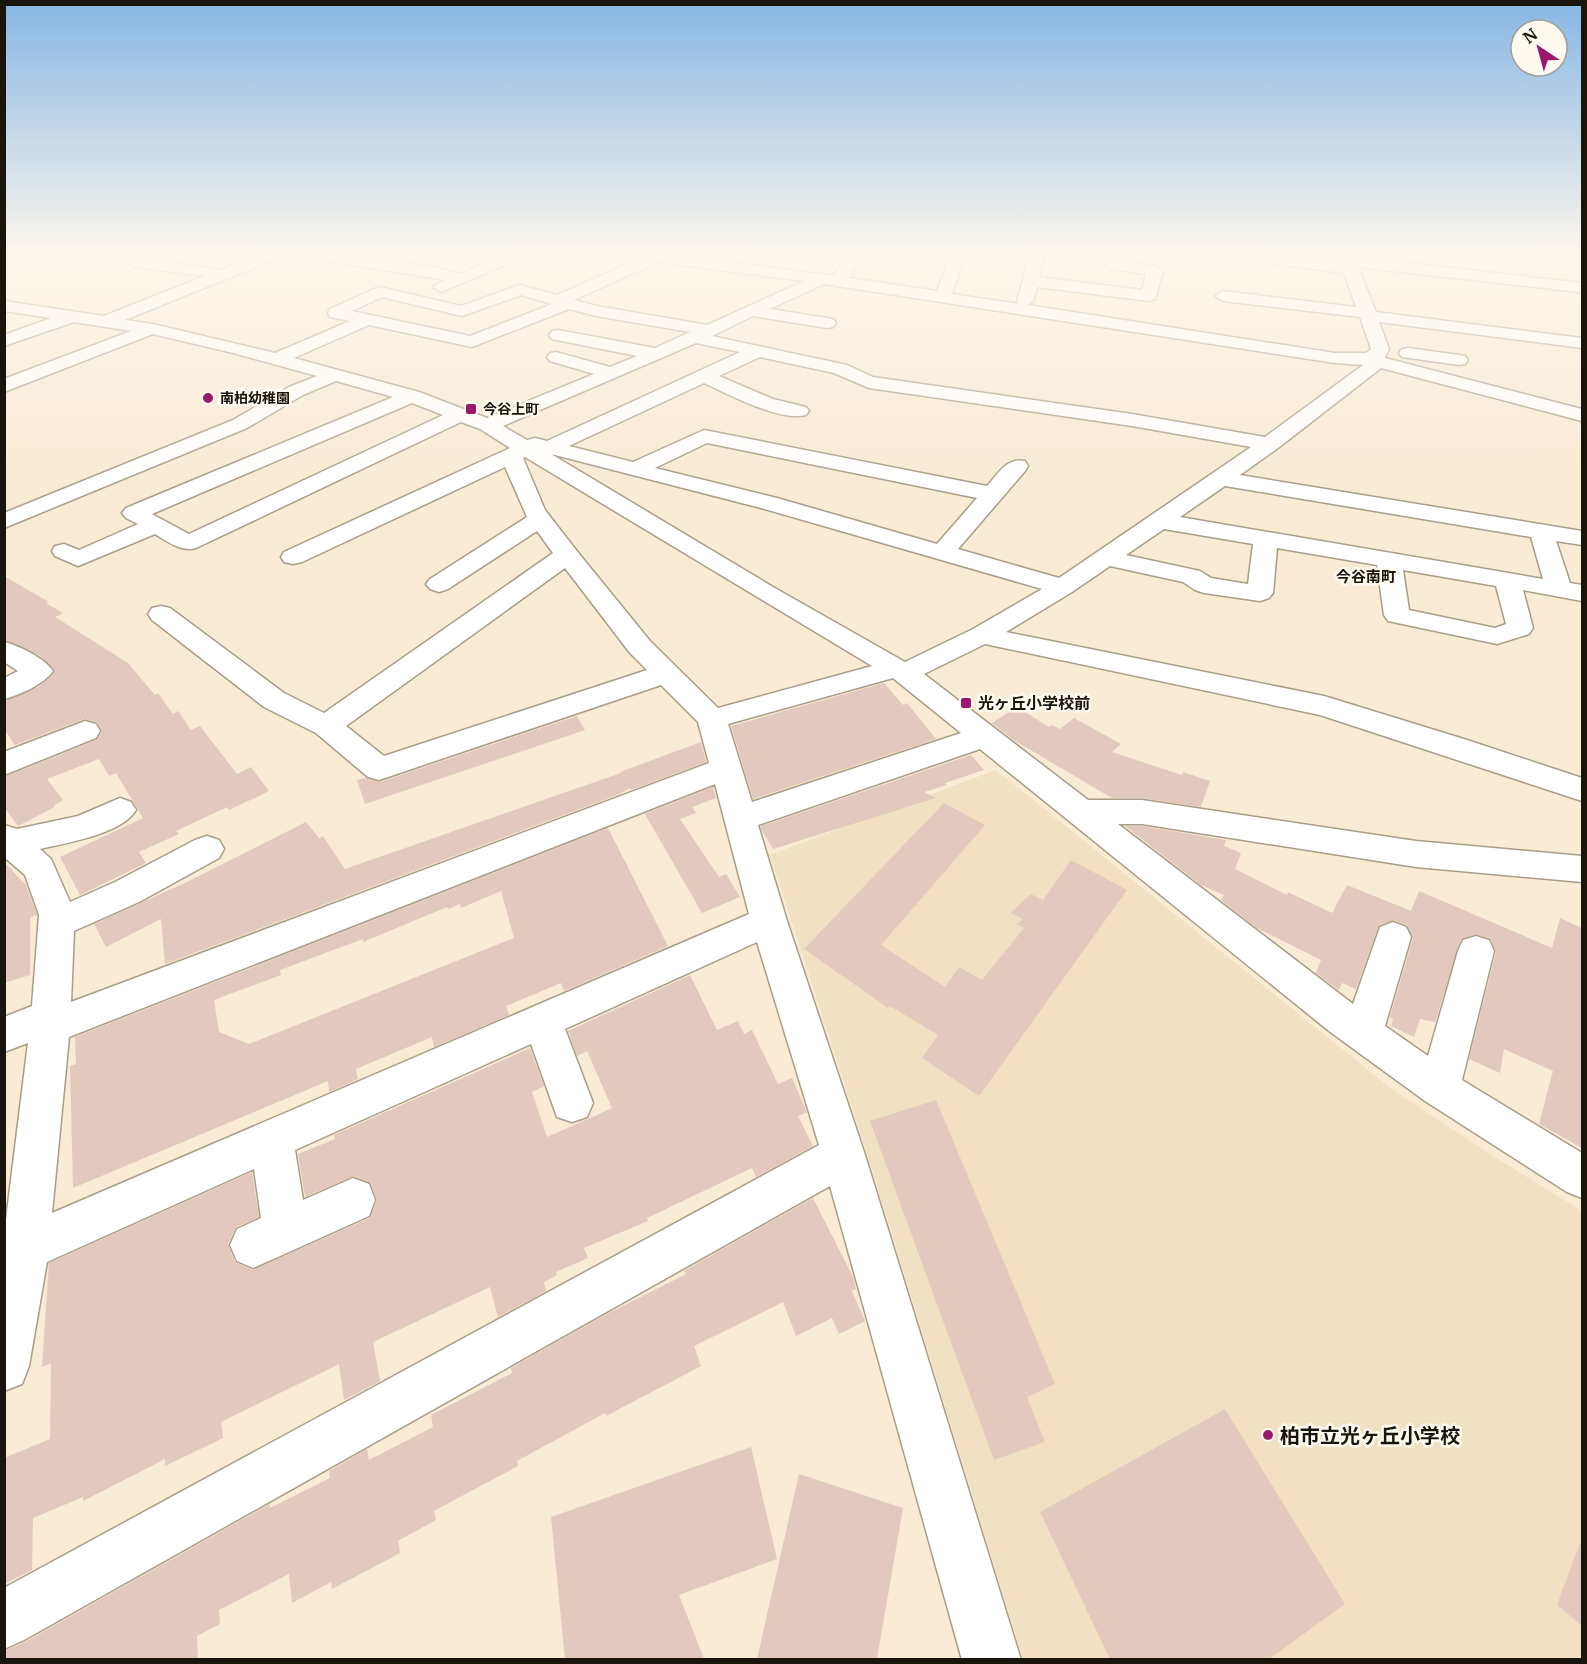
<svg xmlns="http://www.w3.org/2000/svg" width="1587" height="1664" font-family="Merriweather,'Noto Sans JP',serif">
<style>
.built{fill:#f1e0c2}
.building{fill:#e3c8bd;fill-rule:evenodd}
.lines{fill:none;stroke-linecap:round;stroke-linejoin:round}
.minor-casing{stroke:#a99d87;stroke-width:3}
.minor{fill:#fff;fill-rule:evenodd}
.poi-dot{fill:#9b196c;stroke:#fffaf0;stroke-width:2}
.labels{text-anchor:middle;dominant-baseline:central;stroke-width:5;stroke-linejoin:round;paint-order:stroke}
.far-poi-label{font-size:14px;font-weight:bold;fill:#19150d;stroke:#fffaf0;text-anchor:start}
.far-neighbourhood-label{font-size:15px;font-weight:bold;fill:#19150d;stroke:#fffaf0}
.poi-label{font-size:16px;font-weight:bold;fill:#19150d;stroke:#fffaf0;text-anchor:start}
.near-poi-label{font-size:20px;font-weight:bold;fill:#19150d;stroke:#fffaf0;text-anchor:start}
</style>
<rect width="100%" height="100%" fill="#f9ebd4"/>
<polygon class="built" points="996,770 1393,1090 1488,1153 1582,1211 1582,1659 1023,1659 870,1162 770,855"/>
<g class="building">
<polygon points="4,576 49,602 46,603 63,613 55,617 128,663 155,695 158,693 173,714 178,711 191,730 200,726 237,774 251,767 269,791 229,810 227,807 176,831 179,834 139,852 146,863 80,895 60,857 143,818 116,773 109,776 99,759 47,779 63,800 53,806 55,807 18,826 4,807 4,777 97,740 102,732 97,722 84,719 15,745 4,729 4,701 39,686 55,671 39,655 4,640"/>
<polygon points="884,683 903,705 907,703 936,739 753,799 731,726"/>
<polygon points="1017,707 1049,727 1052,725 1060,729 1074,718 1121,744 1112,752 1182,775 1183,772 1210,781 1201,807 1142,798 1112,798 1015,741 992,723"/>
<polygon points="577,716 585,730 365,804 357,780 365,778 380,782"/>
<polygon points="701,742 706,762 631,790 630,788 617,795 165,964 161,919 106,947 94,924 185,883 306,822 319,838 323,836 345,869 621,773 620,772"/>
<polygon points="971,755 984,770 945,783 947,785 924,792 936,798 773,849 761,829 761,826"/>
<polygon points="713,787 716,798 692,807 696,813 680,819 719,877 726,874 740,897 702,913 645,814"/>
<polygon points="944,803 985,825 881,945 945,987 959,967 982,980 1024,928 1017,924 1023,919 1010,913 1031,894 1043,900 1071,860 1127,890 979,1096 922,1058 938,1035 890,1006 888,1008 804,949"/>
<polygon points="1125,826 1142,826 1226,840 1224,846 1241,853 1235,869 1287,895 1288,892 1332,913 1347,885 1411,911 1419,891 1552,948 1560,918 1582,928 1582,1148 1539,1124 1553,1071 1504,1049 1500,1073 1469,1059 1496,952 1490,938 1475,934 1461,939 1435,1022 1420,1019 1414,1037 1391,1026 1393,1019 1390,1017 1413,938 1407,925 1394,920 1379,925 1356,989 1342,983 1339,990 1316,973 1321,960 1257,928 1221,900 1224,895 1201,885"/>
<path d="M608 828 668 946 564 991 561 983 506 1006 509 1015 434 1047 432 1037 356 1069 358 1079 329 1092 328 1081 73 1188 70 1066 76 1064 75 1037ZM501 891 514 938 249 1044 219 1032 214 1000 281 975 280 970 363 939V942L447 907 448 909 460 904 461 908Z"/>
<polygon points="4,862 26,885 37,915 30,917 30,975 4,983"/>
<polygon points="690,975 717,1030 738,1021 744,1034 752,1030 778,1084 792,1078 807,1112 798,1116 813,1146 756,1177 752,1168 647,1218 648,1221 584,1248 588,1258 556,1272 557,1275 544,1282 546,1291 498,1317 490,1287 373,1342 380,1381 344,1400 339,1364 221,1422 223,1438 165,1466 165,1459 83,1501 83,1497 33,1518 32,1570 4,1584 4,1458 50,1439 51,1363 42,1367 49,1263 252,1172 259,1217 236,1227 228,1244 235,1262 252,1270 370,1218 377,1201 371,1183 354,1176 305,1197 298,1154 335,1139 334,1135 530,1048 544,1086 532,1092 547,1137 588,1119 612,1108 587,1051 577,1056 568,1031"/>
<polygon points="936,1100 1055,1384 1027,1397 1045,1442 994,1460 870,1121"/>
<polygon points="813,1198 853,1277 856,1289 852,1291 865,1321 839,1334 832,1318 796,1336 783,1302 694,1346 701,1366 606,1416 605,1413 517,1461 518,1466 434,1511 436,1520 398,1541 400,1553 332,1589 331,1582 292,1603 289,1574 219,1610 220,1624 197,1636 198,1659 4,1659 4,1651 25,1642 270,1504 270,1508 330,1478 329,1471 367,1449 369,1460 433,1427 431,1415 512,1373 511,1368 605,1315 686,1274 684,1271"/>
<polygon points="1225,1409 1345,1604 1269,1659 1110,1659 1040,1512"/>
<polygon points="751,1447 777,1559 679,1595 704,1659 565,1659 551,1517"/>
<polygon points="799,1474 903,1508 877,1659 757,1659"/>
<polygon points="1580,1543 1582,1544 1582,1626 1557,1605"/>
</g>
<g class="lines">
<defs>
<g id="minor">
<path d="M265 253H285L283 256 125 320 153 324 275 353 350 321 330 317 328 313 330 309 374 289 380 287 461 306 520 285 557 295 639 259 619 256 617 253H659L834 276 849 253H863L849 278 937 291 952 253H966L952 294 1019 304 1017 301 1030 253H1044L1039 277 1142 290 1146 274 1112 269 1104 264 1109 253H1123L1121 261 1155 266 1163 271 1155 299 1149 301 1037 287 1033 301 1028 305 1335 353H1366L1371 349 1360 317 1223 301 1215 296 1223 291 1356 307 1344 273 1260 262 1257 259 1265 254 1341 263 1338 253H1352L1354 257 1582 283V291L1579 292 1358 267 1376 312 1582 338V348L1379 322 1389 349 1385 358 1582 409V421L1381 368 1278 448 1240 475 1582 531V545L1556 541 1570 583 1582 585V601L1523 590 1533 628 1529 634 1497 644 1388 621 1384 615 1377 565 1277 548 1273 593 1269 598 1260 601 1204 593 1195 590 1183 582 1110 566 1072 592 1006 632 1324 696 1467 740 1582 778V801L1320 715 985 644 924 674 1088 800H1142L1416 841 1582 856V882L1416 867 1142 824H1118L1353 1004 1380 927 1393 922 1406 927 1411 937 1385 1026 1428 1056 1458 951 1463 940 1476 936 1489 940 1494 951 1462 1080 1582 1153V1198L1567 1192 1425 1101 1329 1031 980 749 758 825 787 921 865 1155 1021 1660H962L830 1186 24 1640 4 1649V1588L819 1145 757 942 565 1029 593 1103 587 1117 572 1122 557 1117 531 1044 295 1150 303 1200 353 1178 369 1184 375 1200 369 1216 269 1261 253 1268 237 1261 230 1245 237 1229 261 1218 254 1169 47 1262 29 1366 22 1384 4 1391V1236L28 1043 4 1052V1017L32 1006 39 915 25 875 4 857V825L17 829 78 816 120 798 131 802 136 810C122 834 66 843 40 849L51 859 70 902 115 882 195 840 207 836 219 840 224 849 219 858 139 902 74 931 71 1002 709 763 698 722 661 685 379 780 368 777 316 733 264 707 152 620 148 614 152 608 161 606 170 608 284 693 324 713 553 553 537 531 448 589 439 592 430 589 426 584 430 579 527 517 505 467 302 562 293 564 284 562 281 557 284 552 510 448 480 429 461 422 196 548C181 552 168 542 155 534L78 566 55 556 52 551 55 546 64 544 79 550 138 524 126 518 122 513 126 508 393 397 336 381 303 395 247 428 4 528V513L233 420 289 387 317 376 233 353 153 334 4 392V379L131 331 74 322 4 346V335L51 318 4 311V301L104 316 205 276 136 267 131 265 128 262 131 259 136 257 222 270ZM658 262 804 281 707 325 597 306 574 300ZM824 284 1335 363 1363 365 1265 437 1132 414 873 377 847 365 712 336 753 316 827 328 833 327 836 323 833 319 770 309ZM521 295 552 304 470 336 352 311 382 297 462 316ZM569 309 596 316 690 332 655 348 558 330 552 331 549 335 552 339 637 356 610 367 556 352 550 353 547 357 550 361 594 374 487 418 419 392 294 358 369 325 472 347ZM696 343 740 352 547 441 535 438 527 440 503 426ZM760 357 834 373 869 388 1132 426 1251 447 1059 578 958 549 1025 471 1028 466 1025 461C1007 457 998 474 987 486L704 430 633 462 569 446 704 383C728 394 780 422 806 415L809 411 806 407 773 399 719 376ZM412 403 443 415 189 534 152 514ZM707 443 977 498 937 544 777 498 655 468ZM551 454 761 508 1042 589 973 629 905 662 773 587ZM525 457 872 666 718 708 650 641 576 550 545 510 523 458ZM1225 486 1531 537 1543 579 1180 517ZM1164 529 1253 544 1248 584 1211 578 1200 571 1126 555ZM565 568 630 653 647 670 384 756 346 726ZM1403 570 1496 586 1506 624 1495 628 1409 610ZM893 678 961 733 752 802 728 724ZM715 784 749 914 52 1213 69 1037Z"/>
<polygon points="296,253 334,253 434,267 459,274 509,253 529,253 527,256 441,292 433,287 445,280 303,257"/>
<polygon points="1408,348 1459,355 1465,356 1468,360 1465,364 1459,365 1402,357 1399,353 1402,349"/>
<path d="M4 642C20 646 44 658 53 671 44 684 20 695 4 699V678L18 671 4 662Z"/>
<polygon points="85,721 96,724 100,731 96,738 4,775 4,752"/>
</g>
</defs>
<use href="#minor" class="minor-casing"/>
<use href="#minor" class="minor"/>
</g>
<linearGradient id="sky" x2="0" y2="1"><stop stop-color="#87b6e5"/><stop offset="0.52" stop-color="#fcf6ec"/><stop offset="1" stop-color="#fcf6ec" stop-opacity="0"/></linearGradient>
<rect width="1587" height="486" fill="url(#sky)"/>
<g class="poi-dot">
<circle cx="208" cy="398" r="6"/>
<rect x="465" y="403" width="12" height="12" rx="3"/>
<rect x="960" y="697" width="12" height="12" rx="3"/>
<circle cx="1268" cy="1435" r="6"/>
</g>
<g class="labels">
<g class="far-poi-label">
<text x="220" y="398">南柏幼稚園</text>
<text x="483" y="409">今谷上町</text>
</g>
<g class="far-neighbourhood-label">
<text x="1366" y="576">今谷南町</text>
</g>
<g class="poi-label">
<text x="978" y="703">光ヶ丘小学校前</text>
</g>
<g class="near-poi-label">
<text x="1280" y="1435">柏市立光ヶ丘小学校</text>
</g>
</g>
<rect width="1587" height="1664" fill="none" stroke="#19150d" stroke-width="12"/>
<g transform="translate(1539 48) rotate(324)"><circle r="28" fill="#fffaf0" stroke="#a39e95" stroke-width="1.5"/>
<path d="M0-4.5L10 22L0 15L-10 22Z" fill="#9b196c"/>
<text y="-9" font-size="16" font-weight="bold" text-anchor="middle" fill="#19150d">N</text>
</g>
</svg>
